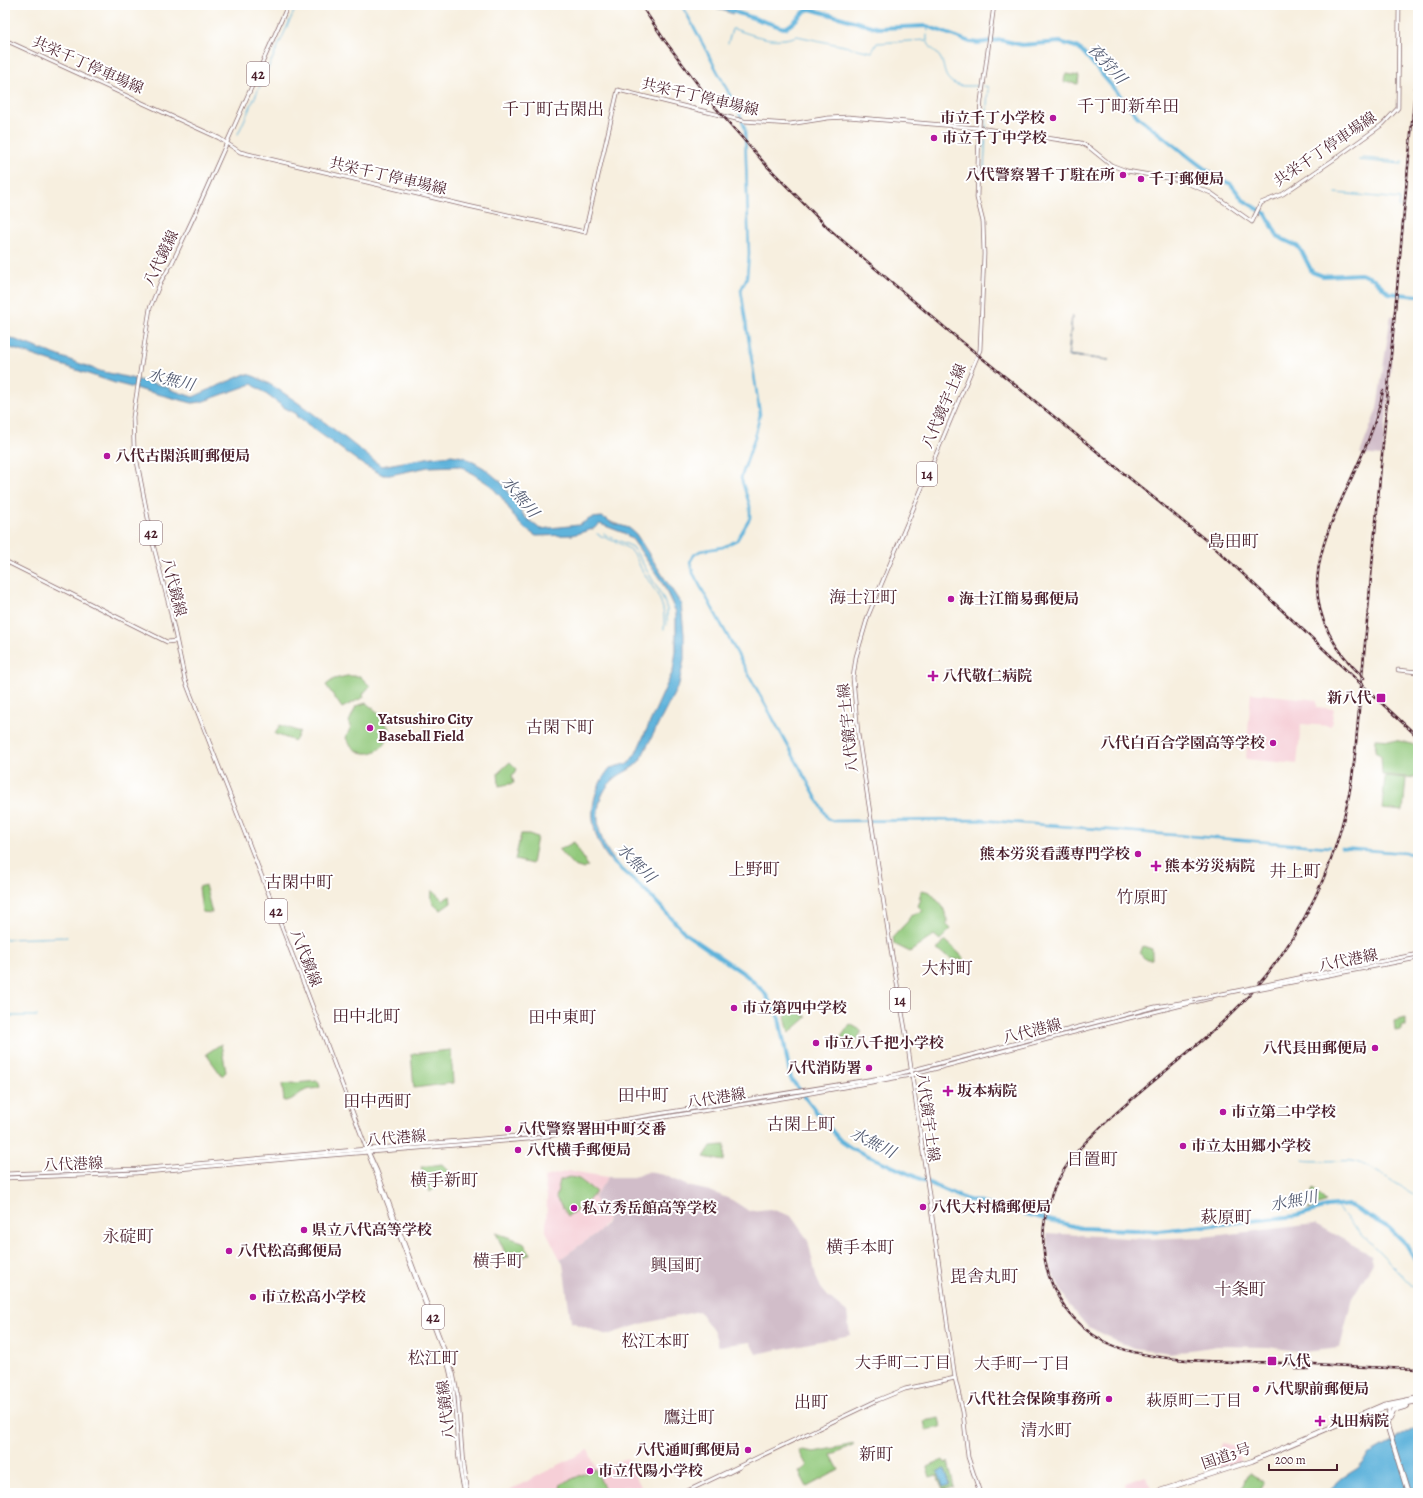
<svg xmlns="http://www.w3.org/2000/svg" width="1423" height="1498" font-family="Alegreya,'Noto Serif JP',serif">
<style>
.built{fill:#f6cfd7}
.industrial{fill:#d1bdc9}
.green{fill:#92c97b;stroke:#6e7453}
.water{fill:#5fb3db;stroke:#546983}
.lines{fill:none;stroke-linecap:round;stroke-linejoin:round}
.stream{stroke:#5fb3db;stroke-width:1}
.canal{stroke:#5fb3db;stroke-width:2.5}
.river{stroke:#5fb3db;stroke-width:4}
.secondary-casing{stroke:#87686a;stroke-width:4.5}
.primary-casing{stroke:#87686a;stroke-width:4.5}
.highway-casing{stroke:#87686a;stroke-width:5.5}
.secondary{stroke:#fff;stroke-width:3}
.primary{stroke:#fff;stroke-width:3}
.highway{stroke:#fff;stroke-width:4}
.rail-casing{stroke:#4a1f2b;stroke-width:2.5}
.rail{stroke:#fff;stroke-width:1;stroke-dasharray:3;stroke-linecap:butt}
.secondary-bridge-casing{stroke:#87686a;stroke-width:4.5;stroke-linecap:butt}
.secondary-bridge{stroke:#fff;stroke-width:3}
.poi-dot{fill:#b5179e;stroke:#fff;stroke-width:1.5}
.labels{text-anchor:middle;dominant-baseline:central;stroke-width:4;stroke-linejoin:round;paint-order:stroke}
.shield{fill:#fff;stroke:#80626b;stroke-width:1}
.shield-label{font-size:14px;font-weight:bold;fill:#4a1f2b}
.street-label{font-size:15px;fill:#4a1f2b;stroke:#fff}
.poi-label{font-size:15px;font-weight:bold;fill:#4a1f2b;stroke:#fff;text-anchor:start}
.water-label{font-size:16px;font-style:italic;fill:#525a71;stroke:#fff}
.neighbourhood-label{font-size:16px;fill:#4a1f2b;stroke:#fff}
.quarter-label{font-size:17px;fill:#4a1f2b;stroke:#fff}
</style>
<rect width="100%" height="100%" fill="#fff"/>
<filter id="ink" filterUnits="userSpaceOnUse"><feTurbulence type="fractalNoise" baseFrequency=".025" numOctaves="2"/><feDisplacementMap in="SourceGraphic" scale="8" xChannelSelector="R" yChannelSelector="G"/><feConvolveMatrix kernelMatrix="1 2 1 2 8 2 1 2 1" color-interpolation-filters="sRGB"/></filter>
<filter id="wash" filterUnits="userSpaceOnUse"><feTurbulence type="fractalNoise" baseFrequency=".012" numOctaves="4" result="noise"/><feDisplacementMap in="SourceGraphic" scale="16" xChannelSelector="R" yChannelSelector="G"/><feGaussianBlur stdDeviation="0.9" result="paint"/><feColorMatrix in="noise" values="0 0 0 0 0 0 0 0 0 0 0 0 0 0 0 0 0 1.4 0 .05"/><feComposite in="paint" operator="in"/></filter>
<g filter="url(#wash)">
<rect width="100%" height="100%" fill="#f7efdf"/>
<g class="built">
<polygon points="1251,693 1317,700 1317,707 1334,709 1331,726 1301,724 1297,764 1246,759"/>
<polygon points="569,1171 608,1177 594,1198 608,1219 599,1232 560,1259 546,1231 547,1197 544,1179 545,1177"/>
<polygon points="1222,1444 1235,1447 1234,1449 1237,1450 1240,1461 1219,1468 1215,1458 1219,1456"/>
<polygon points="588,1450 596,1468 606,1463 608,1465 627,1458 644,1493 504,1493"/>
<polygon points="1146,1476 1151,1491 1143,1493 1128,1493 1124,1483"/>
</g>
<g class="industrial">
<polygon points="1391,315 1395,316 1383,456 1360,454 1377,409"/>
<polygon points="648,1172 664,1175 688,1186 710,1191 732,1200 749,1211 771,1209 791,1216 808,1240 816,1277 821,1288 830,1299 847,1313 850,1335 756,1354 750,1342 719,1346 714,1332 699,1311 641,1324 607,1335 571,1322 563,1264 560,1259 599,1232 606,1224 608,1219 594,1198 608,1177 633,1177"/>
<polygon points="1315,1224 1364,1251 1371,1256 1373,1263 1352,1298 1340,1348 1304,1352 1268,1347 1217,1346 1171,1353 1135,1348 1121,1343 1087,1326 1069,1305 1052,1272 1046,1233 1145,1239 1203,1237"/>
</g>
<g class="green">
<polygon points="1067,74 1079,76 1078,84 1064,82 1065,75"/>
<polygon points="347,676 360,676 370,686 363,694 364,697 342,708 326,685 334,679"/>
<path d="M366 703 380 714 379 716 390 729C387 755 358 763 346 738L351 726 349 722 356 706Z"/>
<polygon points="280,725 300,732 295,741 275,734"/>
<path d="M1376 739C1390 740 1405 740 1418 747V778L1382 775 1381 756 1375 751Z"/>
<polygon points="510,762 517,769 515,773 512,775 514,783 499,786 498,773"/>
<polygon points="1385,776 1406,778 1403,811 1382,809"/>
<polygon points="521,834 529,834 537,837 532,864 515,860"/>
<polygon points="574,842 588,866 584,869 574,866 559,850"/>
<polygon points="205,885 212,913 202,912 199,887"/>
<path d="M432 890 443 900 450 896 451 903 441 910C431 904 431 901 432 890Z"/>
<polygon points="922,890 930,892 943,907 948,922 946,924 951,929 940,940 934,935 910,952 894,944 893,937 908,921 910,916 923,911 918,906 921,899 919,898"/>
<polygon points="945,940 964,958 962,960 952,959 937,950"/>
<polygon points="1143,946 1152,949 1152,959 1145,959 1140,954"/>
<polygon points="792,1008 807,1017 789,1033 785,1017"/>
<polygon points="1405,1018 1405,1026 1401,1026 1401,1030 1395,1031 1394,1021"/>
<polygon points="850,1024 862,1031 854,1044 841,1037"/>
<polygon points="221,1044 226,1072 222,1076 206,1054"/>
<polygon points="451,1050 453,1083 414,1088 411,1054"/>
<path d="M318 1081 320 1087C315 1090 309 1088 304 1091 296 1095 293 1101 284 1101L282 1084Z"/>
<polygon points="725,1145 724,1161 704,1157 711,1146"/>
<polygon points="442,1164 451,1173 430,1192 421,1167"/>
<polygon points="570,1177 579,1179 596,1192 587,1202 568,1216 556,1198 560,1180"/>
<polygon points="1313,1189 1327,1202 1308,1209 1313,1203 1314,1195 1311,1194"/>
<polygon points="496,1233 523,1242 530,1254 510,1263"/>
<polygon points="939,1418 941,1427 926,1430 924,1421"/>
<polygon points="854,1444 853,1446 841,1450 831,1455 839,1470 807,1487 799,1472 807,1466 799,1451 803,1450 814,1452"/>
<polygon points="943,1460 945,1463 948,1462 954,1487 943,1490 937,1475 930,1477 927,1467"/>
<polygon points="595,1469 605,1489 598,1493 563,1493 560,1489 561,1484"/>
<polygon points="1249,1473 1262,1480 1264,1483 1258,1493 1237,1493 1244,1485"/>
</g>
<g class="water">
<polygon points="707,5 736,6 733,14"/>
<polygon points="1072,316 1069,355 1109,360 1068,356"/>
<path d="M5 336 100 371 169 387V389L193 397 245 374C269 375 357 448 381 466L432 457 451 455 464 457 484 468 501 482 525 517 540 529 579 525 591 518 602 517 613 523 629 528 636 534 681 604 684 634V659L679 684 640 760C633 770 621 772 613 780 589 802 596 840 616 862L614 865C588 837 585 798 610 768L629 763 636 753 673 671 676 651V612L662 582 633 540 624 533 600 524 593 529 572 535 536 536 524 528 518 522 502 498 490 485 464 468 457 466 428 467 390 475H383L362 464 296 416 297 414 285 408 252 384 201 402 192 403 115 383 5 346Z"/>
<polygon points="1418,1426 1418,1493 1326,1493 1342,1478 1358,1468 1371,1453"/>
<polygon points="945,1469 950,1485 943,1487 938,1471"/>
</g>
<g class="lines">
<g class="stream">
<polyline points="927,26 928,31"/>
<path d="M927 35C925 46 936 50 941 59 945 67 943 77 953 83 961 88 972 85 981 86"/>
<path d="M728 43 732 29H734C756 36 775 44 797 36L872 52 877 43 926 40"/>
<polyline points="984,86 988,87 984,171"/>
<polyline points="238,134 297,5"/>
<polyline points="1362,158 1403,162"/>
<polyline points="1359,160 1402,164"/>
<polyline points="1336,193 1400,199 1399,208"/>
<path d="M597 534C607 539 623 543 631 551 637 556 639 566 643 572 657 594 666 602 664 629"/>
<polyline points="604,534 633,547 663,598 667,609 667,625"/>
<polyline points="5,939 67,937"/>
<polyline points="5,1016 37,1016"/>
<path d="M1303 1160C1306 1162 1344 1160 1352 1161 1367 1163 1404 1189 1418 1197"/>
<polyline points="1335,1205 1342,1213"/>
<polyline points="1344,1215 1418,1292"/>
</g>
<g class="canal">
<polyline points="682,5 739,112 745,129 749,254 747,277 741,290 760,414 755,437 741,478 750,506 750,518 737,540 723,547 700,551 694,555 690,562 693,573 828,819 833,821 981,820 1187,836"/>
<polyline points="1190,836 1330,847"/>
<polyline points="1341,848 1418,854"/>
</g>
<g class="river">
<path d="M729 10 784 28C796 25 799 12 810 9L878 28 927 26 970 42 978 43 1001 40 1022 45 1060 42 1076 47 1083 52 1138 117 1193 160 1217 178 1231 184 1243 200 1266 214 1278 237 1297 246 1302 252 1312 272 1323 276 1361 274 1374 279 1389 293 1418 296"/>
<polyline points="612,861 648,893 686,934 746,975 764,992 779,1018 791,1079 825,1123 841,1141 851,1148 965,1199 1081,1228 1159,1231 1296,1216 1327,1207 1349,1205 1389,1228 1406,1245 1418,1265"/>
</g>
</g>
</g>
<g filter="url(#ink)">
<g class="lines">
<defs>
<g id="secondary">
<polyline points="5,40 219,138 240,152 468,206 585,232 618,90 744,121 790,124 828,118 848,117 979,128 1081,143 1090,148 1111,165 1127,171 1179,180 1211,193 1252,222 1261,203 1283,194 1333,160 1383,124 1398,108 1399,5"/>
<polyline points="5,561 167,642 176,641"/>
<polyline points="1398,670 1418,672"/>
<polyline points="1303,977 1418,954"/>
<polyline points="1303,980 1418,958"/>
<polyline points="5,1174 137,1169 528,1135 886,1077 1155,1007 1192,1001"/>
<polyline points="5,1178 136,1173 308,1157 529,1139 789,1097 911,1075 1113,1022 1211,998"/>
<polyline points="722,1476 740,1467"/>
<polyline points="683,1493 878,1400 905,1389 955,1378"/>
</g>
<g id="primary">
<path d="M288 5 196 212 172 263 161 281 150 308 133 417 134 446 153 544 169 605 185 680 307 992 447 1361C460 1404 453 1450 465 1493"/>
<polyline points="367,1149 377,1171 453,1373 458,1397 463,1466 467,1493"/>
<polyline points="980,1493 968,1457 963,1412 955,1378 907,1040 890,944 858,734 853,678 856,657 868,616 980,350 984,254 983,222 977,198 979,128 981,101 994,5"/>
</g>
<g id="highway">
<polyline points="1390,1406 1387,1425 1408,1493"/>
<polyline points="1371,1414 1381,1416 1386,1427"/>
<polyline points="1361,1417 1384,1408 1418,1401"/>
<polyline points="1390,1419 1394,1410 1407,1406"/>
<polyline points="1153,1493 1252,1461 1383,1405 1418,1398"/>
</g>
</defs>
<use href="#secondary" class="secondary-casing"/>
<use href="#primary" class="primary-casing"/>
<use href="#highway" class="highway-casing"/>
<use href="#secondary" class="secondary"/>
<use href="#primary" class="primary"/>
<use href="#highway" class="highway"/>
<defs>
<g id="rail">
<polyline points="641,5 665,41 715,107 766,165 829,229 950,332 1213,546 1418,737"/>
<path d="M1418 56 1355 754C1345 854 1301 948 1227 1018 1180 1062 1123 1102 1080 1148 1053 1180 1038 1218 1045 1260 1051 1294 1073 1325 1103 1341 1151 1366 1240 1361 1294 1363 1335 1365 1377 1368 1418 1369"/>
<polyline points="1416,61 1418,39"/>
<path d="M1364 678C1257 579 1364 496 1383 391"/>
<polyline points="1295,1369 1309,1369"/>
</g>
</defs>
<use href="#rail" class="rail-casing"/>
<use href="#rail" class="rail"/>
<defs>
<g id="secondary-bridge">
<polyline points="1242,992 1303,980"/>
<polyline points="1193,1000 1303,977"/>
</g>
</defs>
<use href="#secondary-bridge" class="secondary-bridge-casing"/>
<use href="#secondary-bridge" class="secondary-bridge"/>
</g>
</g>
<g class="poi-dot">
<circle cx="1053" cy="118" r="4"/>
<circle cx="934" cy="138" r="4"/>
<circle cx="1123" cy="175" r="4"/>
<circle cx="1141" cy="179" r="4"/>
<circle cx="107" cy="456" r="4"/>
<circle cx="951" cy="599" r="4"/>
<path d="M931 670h4v4h4v4h-4v4h-4v-4h-4v-4h4z"/>
<rect x="1376" y="693" width="10" height="10" rx="2"/>
<circle cx="370" cy="728" r="4"/>
<circle cx="1273" cy="743" r="4"/>
<circle cx="1138" cy="854" r="4"/>
<path d="M1154 860h4v4h4v4h-4v4h-4v-4h-4v-4h4z"/>
<circle cx="734" cy="1008" r="4"/>
<circle cx="816" cy="1043" r="4"/>
<circle cx="1375" cy="1048" r="4"/>
<circle cx="869" cy="1068" r="4"/>
<path d="M946 1085h4v4h4v4h-4v4h-4v-4h-4v-4h4z"/>
<circle cx="1223" cy="1112" r="4"/>
<circle cx="508" cy="1129" r="4"/>
<circle cx="1183" cy="1146" r="4"/>
<circle cx="518" cy="1150" r="4"/>
<circle cx="923" cy="1207" r="4"/>
<circle cx="574" cy="1208" r="4"/>
<circle cx="304" cy="1230" r="4"/>
<circle cx="229" cy="1251" r="4"/>
<circle cx="253" cy="1297" r="4"/>
<rect x="1267" y="1356" width="10" height="10" rx="2"/>
<circle cx="1256" cy="1389" r="4"/>
<circle cx="1109" cy="1399" r="4"/>
<path d="M1318 1415h4v4h4v4h-4v4h-4v-4h-4v-4h4z"/>
<circle cx="748" cy="1450" r="4"/>
<circle cx="590" cy="1471" r="4"/>
</g>
<g class="labels">
<g class="shield">
<rect x="247" y="62" width="22" height="24" rx="3"/>
<rect x="917" y="462" width="20" height="24" rx="3"/>
<rect x="140" y="521" width="22" height="24" rx="3"/>
<rect x="265" y="899" width="22" height="24" rx="3"/>
<rect x="890" y="988" width="20" height="24" rx="3"/>
<rect x="422" y="1305" width="22" height="24" rx="3"/>
</g>
<g class="shield-label">
<text x="258" y="74">42</text>
<text x="927" y="474">14</text>
<text x="151" y="533">42</text>
<text x="276" y="911">42</text>
<text x="900" y="1000">14</text>
<text x="433" y="1317">42</text>
</g>
<g class="street-label">
<text transform="translate(88 65) rotate(24)">共栄千丁停車場線</text>
<text transform="translate(700 97) rotate(13)">共栄千丁停車場線</text>
<text transform="translate(1325 149) rotate(-34)">共栄千丁停車場線</text>
<text transform="translate(388 176) rotate(13)">共栄千丁停車場線</text>
<text transform="translate(161 258) rotate(-64)">八代鏡線</text>
<text transform="translate(944 406) rotate(-67)">八代鏡宇土線</text>
<text transform="translate(174 587) rotate(76)">八代鏡線</text>
<text transform="translate(848 728) rotate(-96)">八代鏡宇土線</text>
<text transform="translate(306 958) rotate(69)">八代鏡線</text>
<text transform="translate(1348 960) rotate(-11)">八代港線</text>
<text transform="translate(1032 1031) rotate(-14)">八代港線</text>
<text transform="translate(716 1098) rotate(-9)">八代港線</text>
<text transform="translate(928 1117) rotate(82)">八代鏡宇土線</text>
<text transform="translate(396 1138) rotate(-5)">八代港線</text>
<text transform="translate(73 1164) rotate(-2)">八代港線</text>
<text transform="translate(446 1410) rotate(-97)">八代鏡線</text>
<text transform="translate(1226 1456) rotate(-19)">国道3号</text>
</g>
<g class="poi-label">
<text x="1045" y="118" text-anchor="end">市立千丁小学校</text>
<text x="942" y="138">市立千丁中学校</text>
<text x="1115" y="175" text-anchor="end">八代警察署千丁駐在所</text>
<text x="1149" y="179">千丁郵便局</text>
<text x="115" y="456">八代古閑浜町郵便局</text>
<text x="959" y="599">海士江簡易郵便局</text>
<text x="942" y="676">八代敬仁病院</text>
<text x="1372" y="698" text-anchor="end">新八代</text>
<text x="378" y="719">Yatsushiro City<tspan x="378" dy="17">Baseball Field</tspan></text>
<text x="1265" y="743" text-anchor="end">八代白百合学園高等学校</text>
<text x="1130" y="854" text-anchor="end">熊本労災看護専門学校</text>
<text x="1165" y="866">熊本労災病院</text>
<text x="742" y="1008">市立第四中学校</text>
<text x="824" y="1043">市立八千把小学校</text>
<text x="1367" y="1048" text-anchor="end">八代長田郵便局</text>
<text x="861" y="1068" text-anchor="end">八代消防署</text>
<text x="957" y="1091">坂本病院</text>
<text x="1231" y="1112">市立第二中学校</text>
<text x="516" y="1129">八代警察署田中町交番</text>
<text x="1191" y="1146">市立太田郷小学校</text>
<text x="526" y="1150">八代横手郵便局</text>
<text x="931" y="1207">八代大村橋郵便局</text>
<text x="582" y="1208">私立秀岳館高等学校</text>
<text x="312" y="1230">県立八代高等学校</text>
<text x="237" y="1251">八代松高郵便局</text>
<text x="261" y="1297">市立松高小学校</text>
<text x="1281" y="1361">八代</text>
<text x="1264" y="1389">八代駅前郵便局</text>
<text x="1101" y="1399" text-anchor="end">八代社会保険事務所</text>
<text x="1329" y="1421">丸田病院</text>
<text x="740" y="1450" text-anchor="end">八代通町郵便局</text>
<text x="598" y="1471">市立代陽小学校</text>
</g>
<g class="water-label">
<text transform="translate(1107 64) rotate(48)">夜狩川</text>
<text transform="translate(171 380) rotate(14)">水無川</text>
<text transform="translate(520 497) rotate(51)">水無川</text>
<text transform="translate(636 863) rotate(45)">水無川</text>
<text transform="translate(873 1143) rotate(27)">水無川</text>
<text transform="translate(1294 1201) rotate(-11)">水無川</text>
</g>
<g class="neighbourhood-label">
<text x="903" y="1363">大手町二丁目</text>
<text x="1022" y="1364">大手町一丁目</text>
<text x="1194" y="1401">萩原町二丁目</text>
</g>
<g class="quarter-label">
<text x="1128" y="106">千丁町新牟田</text>
<text x="553" y="109">千丁町古閑出</text>
<text x="1233" y="541">島田町</text>
<text x="863" y="597">海士江町</text>
<text x="560" y="727">古閑下町</text>
<text x="754" y="869">上野町</text>
<text x="1295" y="871">井上町</text>
<text x="299" y="882">古閑中町</text>
<text x="1142" y="897">竹原町</text>
<text x="947" y="968">大村町</text>
<text x="366" y="1016">田中北町</text>
<text x="562" y="1017">田中東町</text>
<text x="643" y="1095">田中町</text>
<text x="377" y="1101">田中西町</text>
<text x="801" y="1124">古閑上町</text>
<text x="1092" y="1159">日置町</text>
<text x="444" y="1180">横手新町</text>
<text x="1226" y="1217">萩原町</text>
<text x="128" y="1236">永碇町</text>
<text x="860" y="1247">横手本町</text>
<text x="498" y="1261">横手町</text>
<text x="676" y="1265">興国町</text>
<text x="984" y="1276">毘舎丸町</text>
<text x="1240" y="1289">十条町</text>
<text x="655" y="1341">松江本町</text>
<text x="433" y="1358">松江町</text>
<text x="811" y="1402">出町</text>
<text x="689" y="1417">鷹辻町</text>
<text x="1046" y="1430">清水町</text>
<text x="876" y="1454">新町</text>
</g>
</g>
<rect width="1423" height="1498" fill="none" stroke="#fff" stroke-width="20"/>
<path d="M1269 1464v6h68v-6" fill="none" stroke="#4a1f2b" stroke-width="2"/>
<text x="1275" y="1464" font-size="12" fill="#4a1f2b" stroke="#ffffff" stroke-width="3" paint-order="stroke">200 m</text>
</svg>
